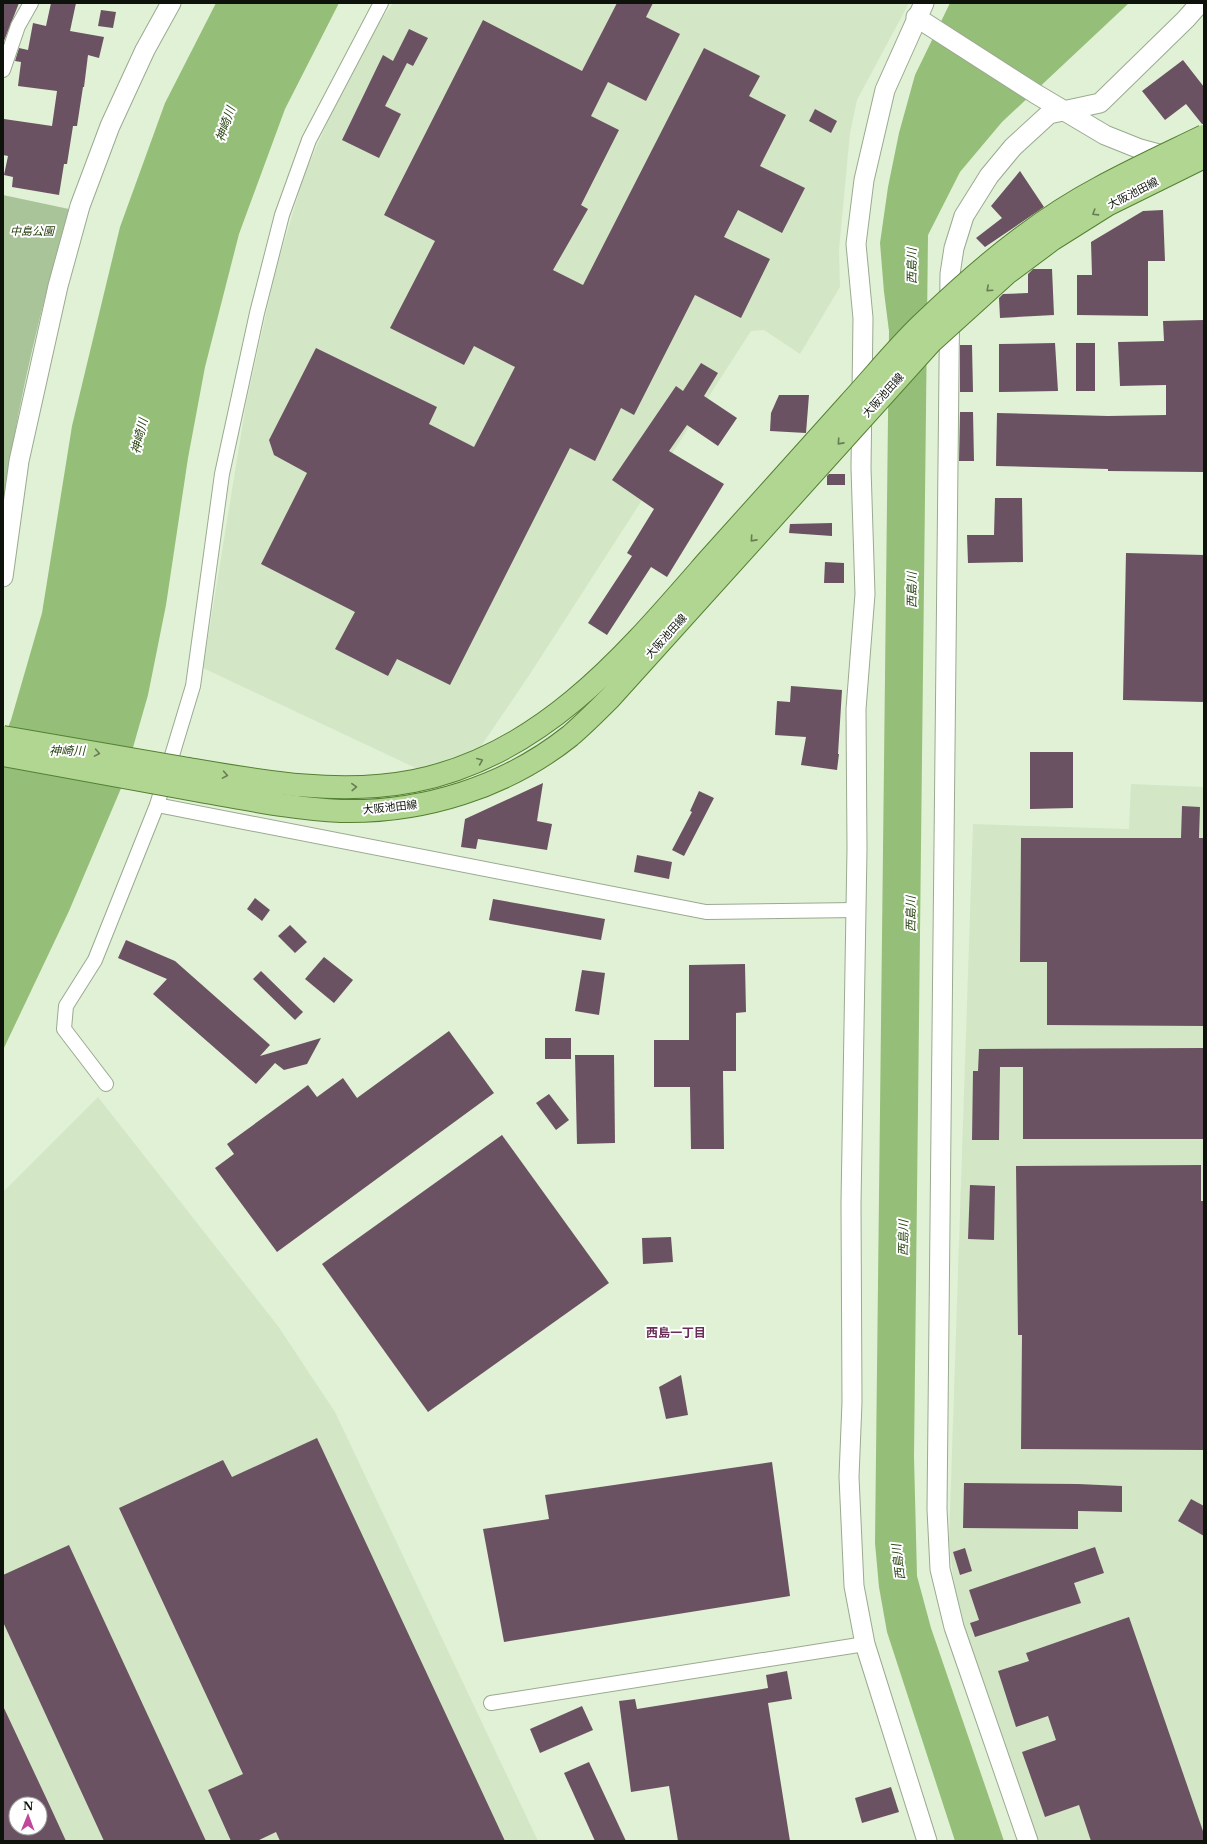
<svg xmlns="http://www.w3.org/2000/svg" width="1207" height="1844" font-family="'Libre Baskerville','Noto Sans JP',serif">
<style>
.built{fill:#d3e7c6;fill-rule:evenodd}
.green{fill:#aac49a}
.water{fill:#95be78}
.building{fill:#6b5262;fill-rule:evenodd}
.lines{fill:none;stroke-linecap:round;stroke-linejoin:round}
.street-casing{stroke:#9aaa90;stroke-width:16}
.secondary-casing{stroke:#9aaa90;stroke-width:21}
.street{stroke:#fff;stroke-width:14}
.secondary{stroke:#fff;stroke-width:19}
.primary-bridge-casing{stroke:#558032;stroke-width:24;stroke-linecap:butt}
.primary-bridge{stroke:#b0d691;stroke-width:22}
.oneway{stroke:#677e54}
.labels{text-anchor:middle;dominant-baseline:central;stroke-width:4;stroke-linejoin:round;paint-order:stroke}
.street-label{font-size:11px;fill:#0d130a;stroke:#fff}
.park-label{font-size:11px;font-style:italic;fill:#233d0b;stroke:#fff}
.water-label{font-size:12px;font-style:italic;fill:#2c4716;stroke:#fff}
.neighbourhood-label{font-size:12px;font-weight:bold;fill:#692e57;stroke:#fff}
</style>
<rect width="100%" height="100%" fill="#e1f1d6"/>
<g class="built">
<polygon points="393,3 909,3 857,100 850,133 839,250 840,287 800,354 764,330 751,331 530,674 454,786 203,668 246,404 275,273 304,175 338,98 377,26"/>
<polygon points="1131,784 1204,787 1204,1841 1037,1841 956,1604 949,1541 973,824 1129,829"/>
<path d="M98 1097 278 1326 335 1412 538 1841H3V1192ZM16 1804H40V1828H16Z"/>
</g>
<path class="green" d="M3 195 69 209C41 307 16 408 3 509Z"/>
<g class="water">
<polygon points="216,3 339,3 285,109 239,234 205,367 188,458 166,605 148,695 122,786 69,911 3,1050 3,740 11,720 42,613 72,426 120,227 165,103"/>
<polygon points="950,3 1129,3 1002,122 960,172 928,235 914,1457 917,1576 931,1628 1004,1841 955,1841 887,1632 879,1587 875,1543 889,331 884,292 880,243 888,187 899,133 915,75"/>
</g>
<g class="building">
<polygon points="3,3 19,3 4,41 3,41"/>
<polygon points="51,3 76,3 70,31 104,37 99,58 88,55 84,87 83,87 77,126 73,126 67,164 64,164 59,195 12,187 13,177 4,175 8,156 3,155 4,119 52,126 57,91 18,86 21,62 15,61 19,48 28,50 33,23 46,26"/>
<polygon points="617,3 653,3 646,17 680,34 646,101 608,82 591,116 619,130 581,205 588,209 553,270 583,285 704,48 760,76 749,96 786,115 760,166 805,188 782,233 738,210 724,237 770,259 741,318 695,295 634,415 621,408 595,461 570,448 450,685 397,659 388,676 335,649 355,612 261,564 307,473 274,455 269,440 316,348 437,407 429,424 474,447 515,367 474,346 464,365 390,328 435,241 384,215 483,20 582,71"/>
<polygon points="101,10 116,12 113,28 98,26"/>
<polygon points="409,29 428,38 413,66 407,63 385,106 401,114 379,158 342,140 383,55 393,61"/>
<polygon points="1183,60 1204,87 1204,124 1202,124 1186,104 1165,120 1142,91"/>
<polygon points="815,109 837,121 831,133 809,121"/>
<polygon points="1020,171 1044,207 985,247 976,238 1002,218 991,206"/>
<polygon points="1163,210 1165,261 1148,261 1148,316 1077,315 1077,275 1092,275 1091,242 1143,211"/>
<polygon points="1033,269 1052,269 1054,315 1000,318 999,298 1003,294 1028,293 1028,274"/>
<polygon points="1204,320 1204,472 1108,471 1108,469 996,466 997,413 1108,416 1166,415 1166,385 1120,386 1118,342 1164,341 1163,321"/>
<polygon points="1055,343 1058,391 999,392 999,344"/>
<rect x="1076" y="343" width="19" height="48"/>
<polygon points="960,345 972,345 973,392 960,392"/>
<polygon points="701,363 718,373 704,396 737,418 718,446 687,425 669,451 724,484 667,577 651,567 607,635 588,623 632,556 627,553 654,509 612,480 676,386 683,391"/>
<polygon points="779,395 809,395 806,433 770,431 771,413"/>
<polygon points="960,412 973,412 974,461 959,461"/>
<polygon points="829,474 845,474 845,485 827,485 827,476"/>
<polygon points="995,498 1022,498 1023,562 968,563 967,535 994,535"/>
<polygon points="832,523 832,536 789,533 790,524"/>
<polygon points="1126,553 1204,555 1204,702 1123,700"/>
<polygon points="825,562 844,563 844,583 824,583"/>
<polygon points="791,686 842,690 838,754 839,754 837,770 801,765 806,737 775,735 777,701 790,702"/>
<polygon points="1030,752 1073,752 1073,808 1030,809"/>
<polygon points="543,783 537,821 552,824 547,850 478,839 476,849 461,847 465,819"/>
<polygon points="699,791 714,798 684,856 672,850 692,812 690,811"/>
<polygon points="1182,806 1200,807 1199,838 1204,838 1204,1026 1047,1025 1047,962 1020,962 1021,838 1181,838"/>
<polygon points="637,855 672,862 669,879 634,872"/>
<polygon points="255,898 270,910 262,921 247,909"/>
<polygon points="493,899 605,919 601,940 489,920"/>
<polygon points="290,925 307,942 295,953 278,936"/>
<polygon points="126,940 175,961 270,1045 260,1056 321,1038 307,1064 284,1070 275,1063 256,1084 153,994 167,979 118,958"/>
<polygon points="324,957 353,980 334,1003 305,979"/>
<polygon points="745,964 746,1012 736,1013 736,1071 723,1071 724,1149 691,1149 690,1087 654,1087 654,1040 689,1040 689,965"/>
<polygon points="582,970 605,973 599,1015 575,1011"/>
<polygon points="261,971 303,1012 295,1020 253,979"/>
<polygon points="449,1031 494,1093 277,1252 215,1168 234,1154 227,1144 308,1085 317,1097 343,1078 357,1098"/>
<rect x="545" y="1038" width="26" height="21"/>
<polygon points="1204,1048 1204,1139 1023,1139 1023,1067 1000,1067 999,1140 972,1140 973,1071 978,1071 979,1049"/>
<polygon points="575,1055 614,1055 615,1143 577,1144"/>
<polygon points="549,1094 569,1120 556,1130 536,1103"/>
<polygon points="502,1135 609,1283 428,1412 322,1264"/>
<polygon points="1201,1165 1201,1201 1204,1201 1204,1450 1021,1449 1022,1335 1018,1335 1016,1166"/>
<polygon points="970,1185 995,1186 994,1240 968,1239"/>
<polygon points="671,1237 673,1262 643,1264 642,1238"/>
<polygon points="681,1375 688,1415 666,1419 659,1387"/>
<polygon points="317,1438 505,1841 280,1841 276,1832 257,1841 231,1841 208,1790 243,1774 119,1508 223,1460 232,1477"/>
<polygon points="772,1462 790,1596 504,1642 483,1529 549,1519 545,1495"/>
<polygon points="964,1483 1078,1484 1122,1486 1122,1512 1078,1511 1078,1529 963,1528"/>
<polygon points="1191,1499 1204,1506 1204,1536 1178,1521"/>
<polygon points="69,1545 206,1841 104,1841 3,1622 3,1575"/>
<polygon points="1095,1547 1104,1573 1074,1583 1081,1603 975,1637 970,1623 979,1620 969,1590"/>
<polygon points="965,1548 972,1571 960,1575 953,1552"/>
<polygon points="1129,1617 1204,1834 1204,1841 1091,1841 1079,1805 1045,1817 1022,1752 1056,1740 1048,1716 1016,1727 998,1671 1029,1661 1026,1653"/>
<polygon points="787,1671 792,1699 768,1703 790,1841 678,1841 669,1786 631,1792 619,1701 635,1699 637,1709 768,1688 766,1675"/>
<path d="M3 1706 49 1804 66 1841H3ZM16 1804H40V1828H16Z"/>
<polygon points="582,1706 593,1730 540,1753 530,1729"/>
<polygon points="589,1762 626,1841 595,1841 564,1773"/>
<polygon points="891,1787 899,1812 862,1823 855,1798"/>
</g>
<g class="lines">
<defs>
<g id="street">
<polyline points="3,70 18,26 31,3"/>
<polyline points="157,805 706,912 856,910"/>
<polyline points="106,1084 64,1029 66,1006 95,960 157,805 193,686 222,474 257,313 282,215 309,140 381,3"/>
<polyline points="491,1703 865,1644"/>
</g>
<g id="secondary">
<polyline points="924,3 885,90 864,180 856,244 863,318 861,468 865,594 856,709 857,849 851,1204 852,1402 849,1477 854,1586 865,1644 927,1841"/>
<polyline points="916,17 1036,94 1105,135 1140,149 1173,158"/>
<polyline points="3,577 19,461 58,286 80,206 110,126 145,50 171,3"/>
<polyline points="1028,1841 954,1627 940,1569 937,1509 950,274 954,248 964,216 989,176 1013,147 1049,114 1100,103 1186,19 1200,3"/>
</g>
</defs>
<use href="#street" class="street-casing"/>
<use href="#secondary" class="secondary-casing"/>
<use href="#street" class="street"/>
<use href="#secondary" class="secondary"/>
<defs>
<g id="primary-bridge">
<path d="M3 737C63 747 123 758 183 768 259 781 337 796 414 781 541 756 625 656 706 563 753 511 800 458 847 406 872 379 895 350 921 325 975 273 1033 223 1099 188 1134 169 1169 153 1204 136"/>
<path d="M3 755C69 767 135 779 200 791 247 799 294 809 341 811 423 813 506 787 570 736 584 724 597 711 610 698L932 341 1006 274 1053 239 1107 205 1204 157"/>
</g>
</defs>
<use href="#primary-bridge" class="primary-bridge-casing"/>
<use href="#primary-bridge" class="primary-bridge"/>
</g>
<defs><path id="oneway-chevron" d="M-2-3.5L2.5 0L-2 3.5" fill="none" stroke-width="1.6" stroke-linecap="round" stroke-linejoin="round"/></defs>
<g class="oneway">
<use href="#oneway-chevron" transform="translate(1095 213) rotate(148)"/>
<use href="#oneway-chevron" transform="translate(989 289) rotate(138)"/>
<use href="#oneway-chevron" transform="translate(840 442) rotate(132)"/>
<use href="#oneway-chevron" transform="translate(753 539) rotate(132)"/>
<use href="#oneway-chevron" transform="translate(97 753) rotate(10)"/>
<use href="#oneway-chevron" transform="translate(480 761) rotate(-23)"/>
<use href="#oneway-chevron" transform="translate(225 775) rotate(10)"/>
<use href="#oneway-chevron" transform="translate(354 787) rotate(-2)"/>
</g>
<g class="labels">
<g class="street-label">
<text transform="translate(1133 193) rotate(-27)">大阪池田線</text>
<text transform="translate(883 395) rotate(-48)">大阪池田線</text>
<text transform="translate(666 636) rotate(-48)">大阪池田線</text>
<text transform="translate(390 807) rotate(-6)">大阪池田線</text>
</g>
<g class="park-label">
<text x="32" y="231">中島公園</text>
</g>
<g class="water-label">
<text transform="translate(225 124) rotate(-71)">神崎川</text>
<text transform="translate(911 266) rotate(-90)">西島川</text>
<text transform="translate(139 436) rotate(-77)">神崎川</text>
<text transform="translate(911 590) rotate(-90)">西島川</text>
<text x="67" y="750">神崎川</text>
<text transform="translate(910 914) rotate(-90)">西島川</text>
<text transform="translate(903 1238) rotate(-89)">西島川</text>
<text transform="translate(898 1562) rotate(-97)">西島川</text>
</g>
<g class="neighbourhood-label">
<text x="676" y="1332">西島一丁目</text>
</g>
</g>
<rect width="1207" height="1844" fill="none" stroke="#0d130a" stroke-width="8"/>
<g transform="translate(28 1816) rotate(1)"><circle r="19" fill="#ffffff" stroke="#9ea19d"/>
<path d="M0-3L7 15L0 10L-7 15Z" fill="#bf479c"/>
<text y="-6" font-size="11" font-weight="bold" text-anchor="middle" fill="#0d130a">N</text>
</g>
</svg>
